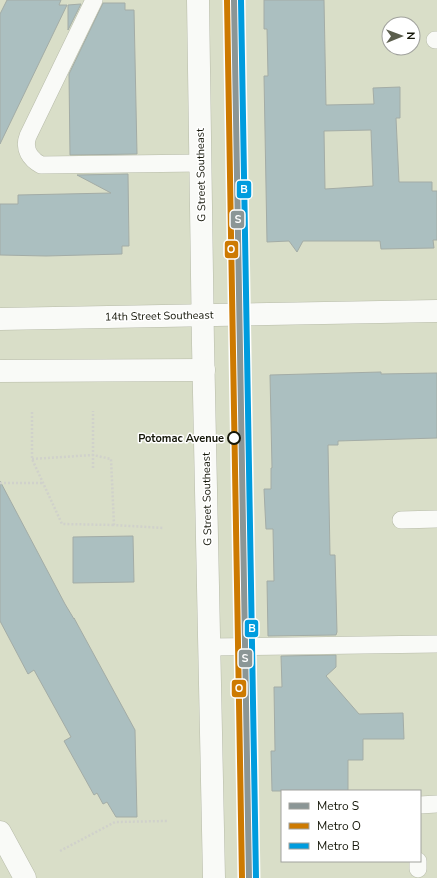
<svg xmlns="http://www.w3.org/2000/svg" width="437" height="878" font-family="'Nunito Sans',sans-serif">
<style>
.building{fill:#abbfc0;stroke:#a3aca6;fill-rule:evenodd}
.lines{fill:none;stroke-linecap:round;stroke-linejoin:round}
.lane-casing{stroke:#b7bba9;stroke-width:18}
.street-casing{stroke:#b7bba9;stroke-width:23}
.secondary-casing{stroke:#b7bba9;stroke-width:23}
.path{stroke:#d0d1cb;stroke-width:2.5;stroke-dasharray:2 2;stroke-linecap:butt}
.lane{stroke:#f9faf7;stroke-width:17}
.street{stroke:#f9faf7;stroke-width:22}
.secondary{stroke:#f9faf7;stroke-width:22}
.metro-1-casing{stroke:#fff;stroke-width:9}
.metro-2-casing{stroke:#fff;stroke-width:9}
.metro-3-casing{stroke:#fff;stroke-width:9}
.metro-1{stroke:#8b9696;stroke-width:6}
.metro-2{stroke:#cd7a01;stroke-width:6}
.metro-3{stroke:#009cde;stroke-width:6}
.stop-dot{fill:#fff;stroke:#151709;stroke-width:2}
.labels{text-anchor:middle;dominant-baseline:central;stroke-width:3;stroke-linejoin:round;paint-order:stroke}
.street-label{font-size:11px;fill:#151709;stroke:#fff}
.stop-label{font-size:11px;font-weight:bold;fill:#151709;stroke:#fff;text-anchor:end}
.line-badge{stroke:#fff;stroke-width:1.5}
.badge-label{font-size:11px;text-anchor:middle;font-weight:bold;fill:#fff}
</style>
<rect width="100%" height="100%" fill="#d9dec8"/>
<g class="building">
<polygon points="7,0 61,0 59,5 67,5 0,144 0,14"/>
<path d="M264 0H324L326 105 374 104 373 88 400 87V118H396L399 182H432V191H437V240H433L434 248 381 249 380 241H303L297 252 289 241 267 242 264 76H268L267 29H264ZM371 130 373 186 325 189 324 131Z"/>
<polygon points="103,3 125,3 125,10 134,10 137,154 70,155 69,74"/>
<polygon points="81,4 68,30 68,5"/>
<polygon points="128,174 129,246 122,246 122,254 46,256 0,255 0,204 18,204 18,195 111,193 77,175"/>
<polygon points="381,372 381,374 437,373 437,438 338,441 338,445 328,445 330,555 335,555 337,632 336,635 268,636 267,581 274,581 273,529 266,529 265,510 264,489 271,489 271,468 272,468 270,375"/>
<polygon points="0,481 65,604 74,619 74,618 135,730 137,817 116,817 107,802 103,804 97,793 94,795 64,741 71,737 34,670 28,674 0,621"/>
<polygon points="133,536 134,582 73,583 73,537"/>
<polygon points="336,655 336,667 326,676 359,714 403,713 404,739 363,739 363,760 348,760 348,791 272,791 271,751 275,751 274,687 282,687 281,656"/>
</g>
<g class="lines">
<defs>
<g id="lane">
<path d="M94 0 28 136C23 149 30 159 41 165L201 163"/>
<polyline points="435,40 437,40"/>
<polyline points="401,520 437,519"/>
<polyline points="209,647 437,644"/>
<polyline points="420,805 437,804"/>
<polyline points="418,861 418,869"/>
</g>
<g id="street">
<polyline points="198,0 203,344 214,878"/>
<polyline points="0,319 437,311"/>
<polyline points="0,371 204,370"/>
</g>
<polyline id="secondary" points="0,832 25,878"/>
</defs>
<use href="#lane" class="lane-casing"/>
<use href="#street" class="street-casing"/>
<use href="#secondary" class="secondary-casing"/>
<g class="path">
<polyline points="32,412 32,459 62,524 114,525"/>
<polyline points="32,459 93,455 111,459 114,525 163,528"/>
<polyline points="93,468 93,411"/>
<polyline points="0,483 43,483"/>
<polyline points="60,851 115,822 167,821"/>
</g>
<use href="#lane" class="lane"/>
<use href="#street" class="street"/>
<use href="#secondary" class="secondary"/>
<defs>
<polyline id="metro-1" points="234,0 249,878"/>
<polyline id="metro-2" points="227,0 242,878"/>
<polyline id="metro-3" points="241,0 256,878"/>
</defs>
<use href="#metro-1" class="metro-1-casing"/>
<use href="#metro-2" class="metro-2-casing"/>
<use href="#metro-3" class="metro-3-casing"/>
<use href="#metro-1" class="metro-1"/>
<use href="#metro-2" class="metro-2"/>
<use href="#metro-3" class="metro-3"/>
</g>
<circle class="stop-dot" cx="234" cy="438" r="6"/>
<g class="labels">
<g class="street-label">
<text transform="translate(201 175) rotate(-91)">G Street Southeast</text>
<text transform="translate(159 316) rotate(-1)">14th Street Southeast</text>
<text transform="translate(207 499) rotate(-91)">G Street Southeast</text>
</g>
<g class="stop-label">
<text x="224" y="438">Potomac Avenue</text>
</g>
</g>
<g class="line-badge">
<rect x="236" y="180" width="16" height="19" rx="4" fill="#009cde"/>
<rect x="230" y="210" width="15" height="19" rx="4" fill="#8b9696"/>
<rect x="224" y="240" width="15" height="19" rx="4" fill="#cd7a01"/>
<rect x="244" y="619" width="15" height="19" rx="4" fill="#009cde"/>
<rect x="238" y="649" width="15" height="19" rx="4" fill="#8b9696"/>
<rect x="231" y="679" width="16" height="19" rx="4" fill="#cd7a01"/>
</g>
<g class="badge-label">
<text x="244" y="193">B</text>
<text x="238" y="223">S</text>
<text x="231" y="253">O</text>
<text x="252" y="632">B</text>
<text x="245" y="662">S</text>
<text x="239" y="692">O</text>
</g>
<rect x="281" y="790" width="140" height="72" fill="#ffffff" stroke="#a1a29d"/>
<rect x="289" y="803" width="20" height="6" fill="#8b9696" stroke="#a1a29d"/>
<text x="317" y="810" font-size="12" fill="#151709">Metro S</text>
<rect x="289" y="823" width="20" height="6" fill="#cd7a01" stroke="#a1a29d"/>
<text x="317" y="830" font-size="12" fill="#151709">Metro O</text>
<rect x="289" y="843" width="20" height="6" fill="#009cde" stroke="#a1a29d"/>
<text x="317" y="850" font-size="12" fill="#151709">Metro B</text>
<g transform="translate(401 36) rotate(89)"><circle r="19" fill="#ffffff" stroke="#a1a29d"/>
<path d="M0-3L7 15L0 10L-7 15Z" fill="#5a5d4c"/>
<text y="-6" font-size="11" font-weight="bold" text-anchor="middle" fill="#151709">N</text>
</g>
</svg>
